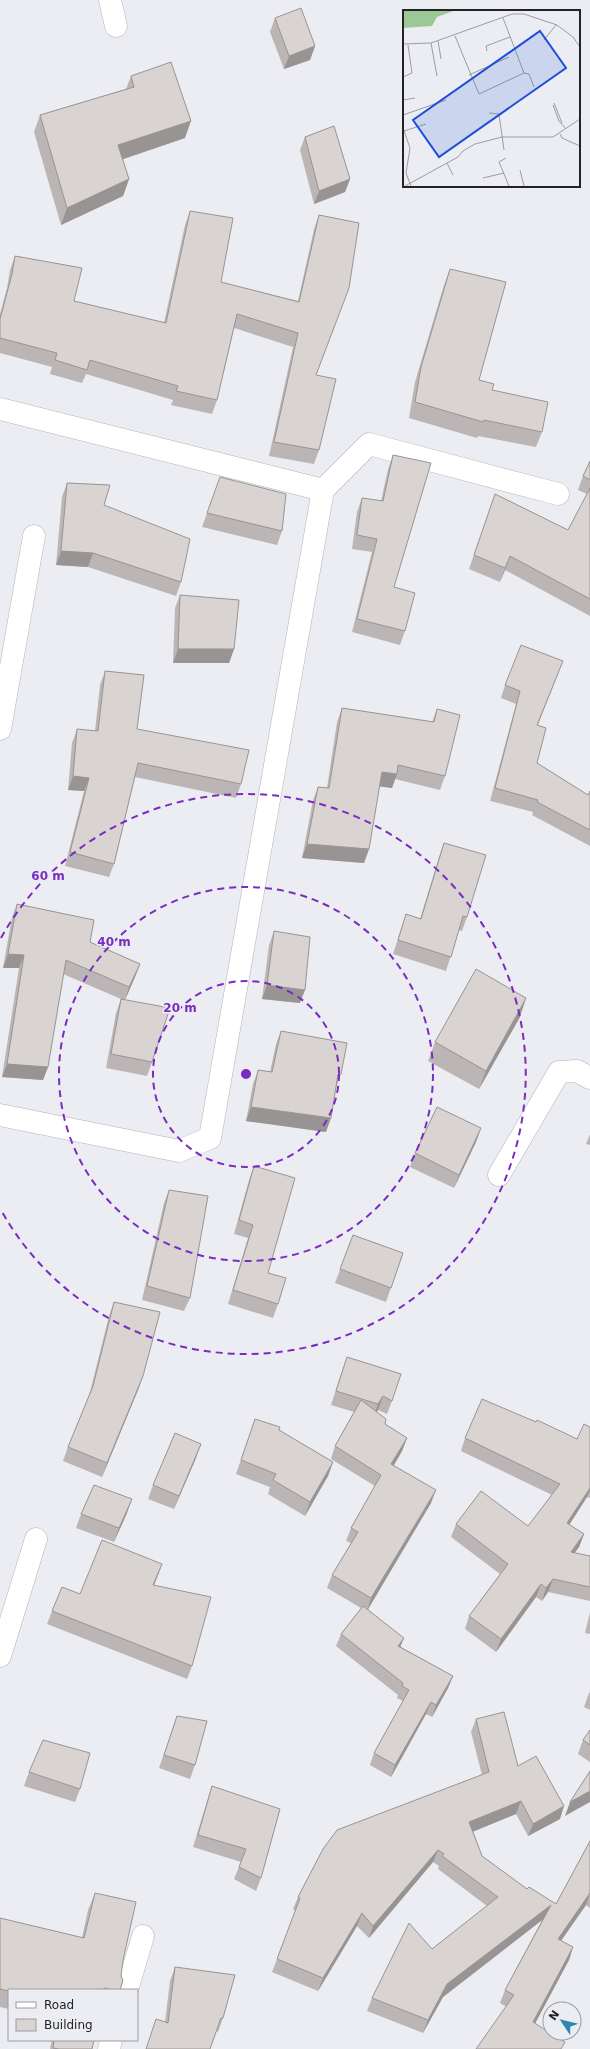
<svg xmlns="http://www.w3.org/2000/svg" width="590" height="2049" font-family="'DejaVu Sans',sans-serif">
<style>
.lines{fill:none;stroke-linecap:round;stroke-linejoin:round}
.minor-casing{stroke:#b2b2b7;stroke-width:23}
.minor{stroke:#fff;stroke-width:22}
.wall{fill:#bbb6b5}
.shaded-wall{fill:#989493}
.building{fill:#d9d4d2;stroke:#989493}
.ring{fill:none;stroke:#7b2cbf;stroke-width:2;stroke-dasharray:7 5}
.inset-road{fill:none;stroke:#9c9ca0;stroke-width:1}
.view{fill:#1d4ed8;fill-opacity:0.15;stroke:#1d4ed8;stroke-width:2}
.inset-edge{fill:none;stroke:#232325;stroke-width:2}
.centre{fill:#7b2cbf;stroke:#ecedf2;stroke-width:2}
.ring-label{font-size:12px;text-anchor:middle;font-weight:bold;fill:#7b2cbf;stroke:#ecedf2;stroke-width:3;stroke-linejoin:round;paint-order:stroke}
</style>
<rect width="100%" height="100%" fill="#ecedf2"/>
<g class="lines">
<defs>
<g id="minor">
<polyline points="110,0 116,26"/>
<polyline points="0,409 323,490 210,1138 179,1151 0,1115"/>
<polyline points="323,490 369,444 558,494"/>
<polyline points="0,729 34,536"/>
<polyline points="499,1175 559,1072 577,1071 590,1078"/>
<polyline points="0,1656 36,1539"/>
<polyline points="127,1990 143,1936"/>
<polyline points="109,2049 111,2040"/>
</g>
</defs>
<use href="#minor" class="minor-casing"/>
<use href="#minor" class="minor"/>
</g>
<g class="wall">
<polygon points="275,18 315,46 310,60 284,69 270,32"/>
<polygon points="131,76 185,138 122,159 129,179 123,196 61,225 34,132 40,115 126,89"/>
<polygon points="305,137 350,179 345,192 314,204 300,150"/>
<polygon points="190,211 221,282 298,301 314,229 319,215 316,375 319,450 314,464 269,456 293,347 234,328 217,400 212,414 171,405 173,400 86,374 82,383 50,374 52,367 0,353 0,314 7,288 10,270 15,256 74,301 164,323 185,225"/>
<polygon points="450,269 479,380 492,390 542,432 536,447 478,436 477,438 409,418 415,382 444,285"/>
<polygon points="393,455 394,587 405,631 400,645 352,632 372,552 352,549 357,512 362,498 381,501 388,469"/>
<polygon points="590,461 590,616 505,570 500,582 469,569 495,494 568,530 587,494 578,490 583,476"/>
<polygon points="220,477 282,531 277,545 202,527"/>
<polygon points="67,483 104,505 181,582 176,596 88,567 56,565 62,497"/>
<polygon points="180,595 234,649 229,663 173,663 175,608"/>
<polygon points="105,671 137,729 241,784 236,798 135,777 114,864 109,877 65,866 84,791 68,790 72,743 77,729 95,731 100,685"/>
<polygon points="558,674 538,725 537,763 588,795 590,791 590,846 532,815 533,812 490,801 516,704 501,698 505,685"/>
<polygon points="342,708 432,722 437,709 445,776 440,790 395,779 392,788 379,786 369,849 364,863 302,858 313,800 318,787 327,788 337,722"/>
<polygon points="444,843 467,917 462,931 459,930 446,971 393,954 406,914 420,919 439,857"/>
<polygon points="17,904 90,942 140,964 135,977 125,1000 152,1062 147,1076 106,1068 116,1013 121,999 63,974 48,1067 43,1080 2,1077 19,968 3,968 12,917"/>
<polygon points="274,931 300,1003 262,999 269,945"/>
<polygon points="520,1017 479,1089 428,1061 435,1042"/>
<polygon points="281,1031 341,1074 336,1088 326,1132 246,1121 253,1084 258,1070 270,1072 276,1044"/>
<polygon points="481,1128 476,1142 454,1188 410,1167 415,1153"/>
<polygon points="590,1134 590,1145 586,1144"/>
<polygon points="254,1166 268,1273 278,1304 273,1318 228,1304 248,1238 234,1234 249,1180"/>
<polygon points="169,1190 190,1298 184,1311 142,1300 164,1203"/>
<polygon points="353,1235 403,1253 386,1302 335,1283"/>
<polygon points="114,1302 143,1376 138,1390 102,1477 63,1461 68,1447 89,1396 109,1316"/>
<polygon points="347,1357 392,1401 387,1414 378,1410 377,1412 385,1424 407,1438 402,1451 394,1465 431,1503 368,1609 401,1647 453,1676 448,1688 432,1717 426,1714 391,1777 370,1765 374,1753 403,1701 397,1698 398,1695 336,1646 341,1634 361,1608 327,1588 332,1575 351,1543 346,1541 351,1528 375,1486 331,1459 335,1446 354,1412 331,1405 342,1371"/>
<polygon points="255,1419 279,1430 333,1462 328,1476 305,1516 268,1494 270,1487 236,1474"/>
<polygon points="536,1422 577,1439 590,1427 590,1498 587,1497 569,1525 584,1534 579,1547 574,1553 590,1556 590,1601 548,1592 542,1601 536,1597 496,1652 465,1629 469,1616 500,1574 451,1537 456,1524 528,1526 552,1495 461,1451 465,1438"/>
<polygon points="196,1458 174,1509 148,1499 153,1485"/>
<polygon points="127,1513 114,1542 76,1528 81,1514"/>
<polygon points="162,1564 154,1585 192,1666 187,1679 47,1624 52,1611 80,1594"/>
<polygon points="590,1612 590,1634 585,1633"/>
<polygon points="590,1692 590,1710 584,1707 589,1693"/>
<polygon points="177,1716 195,1765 190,1779 159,1768"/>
<polygon points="476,1719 518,1766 560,1819 528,1836 516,1814 473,1831 482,1856 527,1889 556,1904 590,1841 590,1908 586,1905 561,1941 573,1947 569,1960 535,2023 500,2003 505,1990 542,1920 443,1997 423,2033 367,2011 372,1998 432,1949 487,1906 438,1869 439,1866 433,1862 369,1938 357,1926 318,1991 272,1972 296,1911 293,1909 298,1897 482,1775 471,1732"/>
<polygon points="590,1730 590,1762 578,1754 583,1740"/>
<polygon points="29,1772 80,1789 75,1802 24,1786"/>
<polygon points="212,1786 261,1878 256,1891 234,1879 241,1862 193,1847 208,1798"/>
<polygon points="95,1893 123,1960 121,1976 120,1990 9,1990 9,2009 0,2007 0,1918 82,1938 88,1910"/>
<polygon points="175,1967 223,2018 218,2032 216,2031 210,2049 165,2022 170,1981"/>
<polygon points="52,2040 94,2040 92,2049 50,2049"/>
</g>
<g class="shaded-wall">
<polygon points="315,46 310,60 284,69 289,56"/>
<polygon points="191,121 185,138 112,163 118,145"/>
<polygon points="129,179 123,196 61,225 67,208"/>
<polygon points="350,179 345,192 314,204 319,191"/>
<polygon points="61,551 93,553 88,567 56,565"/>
<polygon points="510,556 505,570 500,582 505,568"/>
<polygon points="178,649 234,649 229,663 173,663"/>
<polygon points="382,772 397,774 392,788 376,786"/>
<polygon points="73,776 89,778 84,791 68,790"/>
<polygon points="307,844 369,849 364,863 302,858"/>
<polygon points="8,954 24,955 19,968 3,968"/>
<polygon points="140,964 135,977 125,1000 129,987"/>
<polygon points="267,985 305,990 300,1003 262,999"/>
<polygon points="526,998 520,1017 479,1089 486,1071"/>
<polygon points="7,1064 48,1067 43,1080 2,1077"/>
<polygon points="251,1107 331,1118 326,1132 246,1121"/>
<polygon points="481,1128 476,1142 454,1188 459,1175"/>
<polygon points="143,1376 138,1390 102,1477 107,1463"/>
<polygon points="383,1396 378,1410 373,1418 378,1404"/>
<polygon points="407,1438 402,1451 387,1477 391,1464"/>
<polygon points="201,1444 196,1458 174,1509 179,1496"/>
<polygon points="333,1462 328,1476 305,1516 310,1502"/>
<polygon points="590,1488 590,1490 587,1497 562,1536 567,1523"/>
<polygon points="436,1490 431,1503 367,1611 371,1598"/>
<polygon points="132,1499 127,1513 114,1542 119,1528"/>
<polygon points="584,1534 579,1547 566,1565 571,1552"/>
<polygon points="162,1564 157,1578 148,1599 153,1585"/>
<polygon points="553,1579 548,1592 542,1601 546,1588"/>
<polygon points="541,1584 536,1597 496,1652 501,1639"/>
<polygon points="404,1638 399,1650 398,1646"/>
<polygon points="453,1676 448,1688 432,1717 436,1705"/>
<polygon points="431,1702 426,1714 391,1777 395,1765"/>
<polygon points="590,1791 590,1802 565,1816 570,1802"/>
<polygon points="521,1801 516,1814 465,1835 469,1822"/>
<polygon points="564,1806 560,1819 528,1836 533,1824"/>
<polygon points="438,1850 433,1862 369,1938 373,1926"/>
<polygon points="590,1893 586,1905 553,1952 558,1939"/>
<polygon points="551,1905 546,1917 443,1997 423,2033 428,2020 447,1984"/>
<polygon points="362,1913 357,1926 318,1991 323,1978"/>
<polygon points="573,1947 569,1960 529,2035 533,2022"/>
</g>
<g class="building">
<polygon points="301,8 315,46 289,56 275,18"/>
<polygon points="171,62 191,121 118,145 129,179 67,208 40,115 134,87 131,76"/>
<polygon points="334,126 350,179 319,191 305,137"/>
<polygon points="190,211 233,218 221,282 299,302 319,215 359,223 349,288 316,375 336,379 319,450 274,442 298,333 237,314 217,400 176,391 178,386 90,360 87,370 55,360 57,353 0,338 0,319 12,274 15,256 82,268 74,301 166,323"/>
<polygon points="450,269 506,282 479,380 494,384 492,390 548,402 542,432 484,420 483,422 415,402 421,367"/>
<polygon points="393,455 431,463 394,587 415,593 405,631 357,619 377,539 357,535 362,498 383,501"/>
<polygon points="590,461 590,480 583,476"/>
<polygon points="220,477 286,494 282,531 207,513"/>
<polygon points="67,483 110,485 104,505 190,539 181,582 93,553 61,551"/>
<polygon points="590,488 590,599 510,556 505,568 474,555 495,494 568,530"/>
<polygon points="180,595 239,600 234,649 178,649"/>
<polygon points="521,645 563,661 537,725 546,728 537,763 588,795 590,791 590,830 537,802 538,800 495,788 520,691 505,685"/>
<polygon points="105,671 144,675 137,729 249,750 241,784 138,763 114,864 70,852 89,778 73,776 77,729 98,731"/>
<polygon points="342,708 434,722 437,709 460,715 445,776 398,765 397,774 382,772 369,849 307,844 318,787 329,788"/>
<polygon points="444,843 486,855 467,917 463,916 451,957 398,940 406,914 421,919"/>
<polygon points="17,904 94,920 90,942 140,964 129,987 66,960 48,1067 7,1064 24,955 8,954"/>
<polygon points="274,931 310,937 305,990 267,985"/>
<polygon points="476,969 526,998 486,1071 435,1042"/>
<polygon points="121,999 170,1008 152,1062 111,1054"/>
<polygon points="281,1031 347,1043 341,1074 338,1074 331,1118 251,1107 258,1070 272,1072"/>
<polygon points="437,1107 481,1128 459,1175 415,1153"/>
<polygon points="254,1166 295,1178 268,1273 286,1278 278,1304 233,1290 253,1225 239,1220"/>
<polygon points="169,1190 208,1196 190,1298 147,1286"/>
<polygon points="353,1235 403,1253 391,1288 340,1269"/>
<polygon points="114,1302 160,1312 143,1376 107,1463 68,1447 93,1386"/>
<polygon points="347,1357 401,1374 392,1401 383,1396 378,1404 336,1391"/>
<polygon points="482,1399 536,1422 537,1420 577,1439 584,1424 590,1427 590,1488 567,1523 584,1534 571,1552 590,1556 590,1587 553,1579 546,1588 541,1584 501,1639 469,1616 508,1564 456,1524 481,1491 528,1526 560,1484 465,1438"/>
<polygon points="361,1400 386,1419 385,1424 407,1438 391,1464 436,1490 371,1598 332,1575 358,1532 351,1528 381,1475 335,1446"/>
<polygon points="255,1419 280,1427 279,1430 333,1462 310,1502 273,1480 276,1474 241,1460"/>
<polygon points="175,1433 201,1444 179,1496 153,1485"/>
<polygon points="94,1485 132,1499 119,1528 81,1514"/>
<polygon points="102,1540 162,1564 153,1585 211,1597 192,1666 52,1611 62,1587 80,1594"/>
<polygon points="363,1606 404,1638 398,1646 453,1676 436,1705 431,1702 395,1765 374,1753 409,1690 402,1686 403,1683 341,1634"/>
<polygon points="504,1712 518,1766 536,1756 564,1806 533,1824 521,1801 469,1822 482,1856 527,1889 529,1887 556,1904 590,1841 590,1893 558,1939 573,1947 533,2022 565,2042 561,2049 476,2049 514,1995 505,1990 551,1905 447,1984 428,2020 372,1998 409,1923 432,1949 498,1897 442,1856 444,1854 438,1850 373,1926 362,1913 323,1978 277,1959 300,1898 298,1897 323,1849 337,1830 489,1772 476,1719"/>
<polygon points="177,1716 207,1721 195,1765 164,1755"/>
<polygon points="590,1730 590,1745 583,1740"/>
<polygon points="43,1740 90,1753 80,1789 29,1772"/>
<polygon points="590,1771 590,1791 570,1802"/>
<polygon points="212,1786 280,1809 261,1878 239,1867 246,1849 198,1835"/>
<polygon points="95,1893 136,1902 123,1960 121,1976 123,1980 120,1990 112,1990 104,1988 104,1990 9,1990 9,1991 0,1989 0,1918 84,1938"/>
<polygon points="175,1967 235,1975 223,2018 221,2018 210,2049 146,2049 156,2019 168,2023"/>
<polygon points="54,2040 94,2040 92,2049 59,2049 53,2048"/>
</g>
<g class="ring">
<circle cx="246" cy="1074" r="93"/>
<circle cx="246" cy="1074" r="187"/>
<path d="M1 938A280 280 0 1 1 1 1210"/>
</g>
<g transform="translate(403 10)">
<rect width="177" height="177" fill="#ecedf2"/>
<path d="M0 1H50L34 7 29 16 0 18Z" fill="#9cc895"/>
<path class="inset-road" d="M52 26 76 84 121 63 100 8M141 30 153 15M35 31 38 49M28 33 34 66M0 34 28 33 109 4H121L154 15 170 27 177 37M84 41 83 36 107 27M121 63 126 64 131 77M66 65 106 47M0 67 9 63 5 35M0 90 12 88M151 93 159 113M150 95 156 111 163 119M86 103 96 104 101 140M0 105 43 90M0 118 7 138 3 163 8 176M1 121 23 114M157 124 159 128 177 136M103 148 96 152 106 176M44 153 50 165M117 160 121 176M80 168 101 163M2 176 55 147 60 141 72 134 99 127H150L177 109"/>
<path class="view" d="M137 21 163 58 36 147 10 110Z"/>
<rect width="177" height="177" class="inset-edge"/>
</g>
<circle cx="246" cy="1074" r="6" class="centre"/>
<g class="ring-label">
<text x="48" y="880">60 m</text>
<text x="114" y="946">40 m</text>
<text x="180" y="1012">20 m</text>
</g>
<rect x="8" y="1989" width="130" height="52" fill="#ecedf2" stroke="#9c9ca0"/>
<rect x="16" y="2002" width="20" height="6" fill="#ffffff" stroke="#9c9ca0"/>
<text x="44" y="2009" font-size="12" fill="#232325">Road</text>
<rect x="16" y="2019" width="20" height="12" fill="#d9d4d2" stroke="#9c9ca0"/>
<text x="44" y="2029" font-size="12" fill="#232325">Building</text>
<g transform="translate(562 2021) rotate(305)"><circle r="19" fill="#ecedf2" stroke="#9c9ca0"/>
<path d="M0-3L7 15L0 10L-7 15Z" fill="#2d86b4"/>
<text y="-6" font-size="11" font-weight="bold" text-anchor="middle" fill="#232325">N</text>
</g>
</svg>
